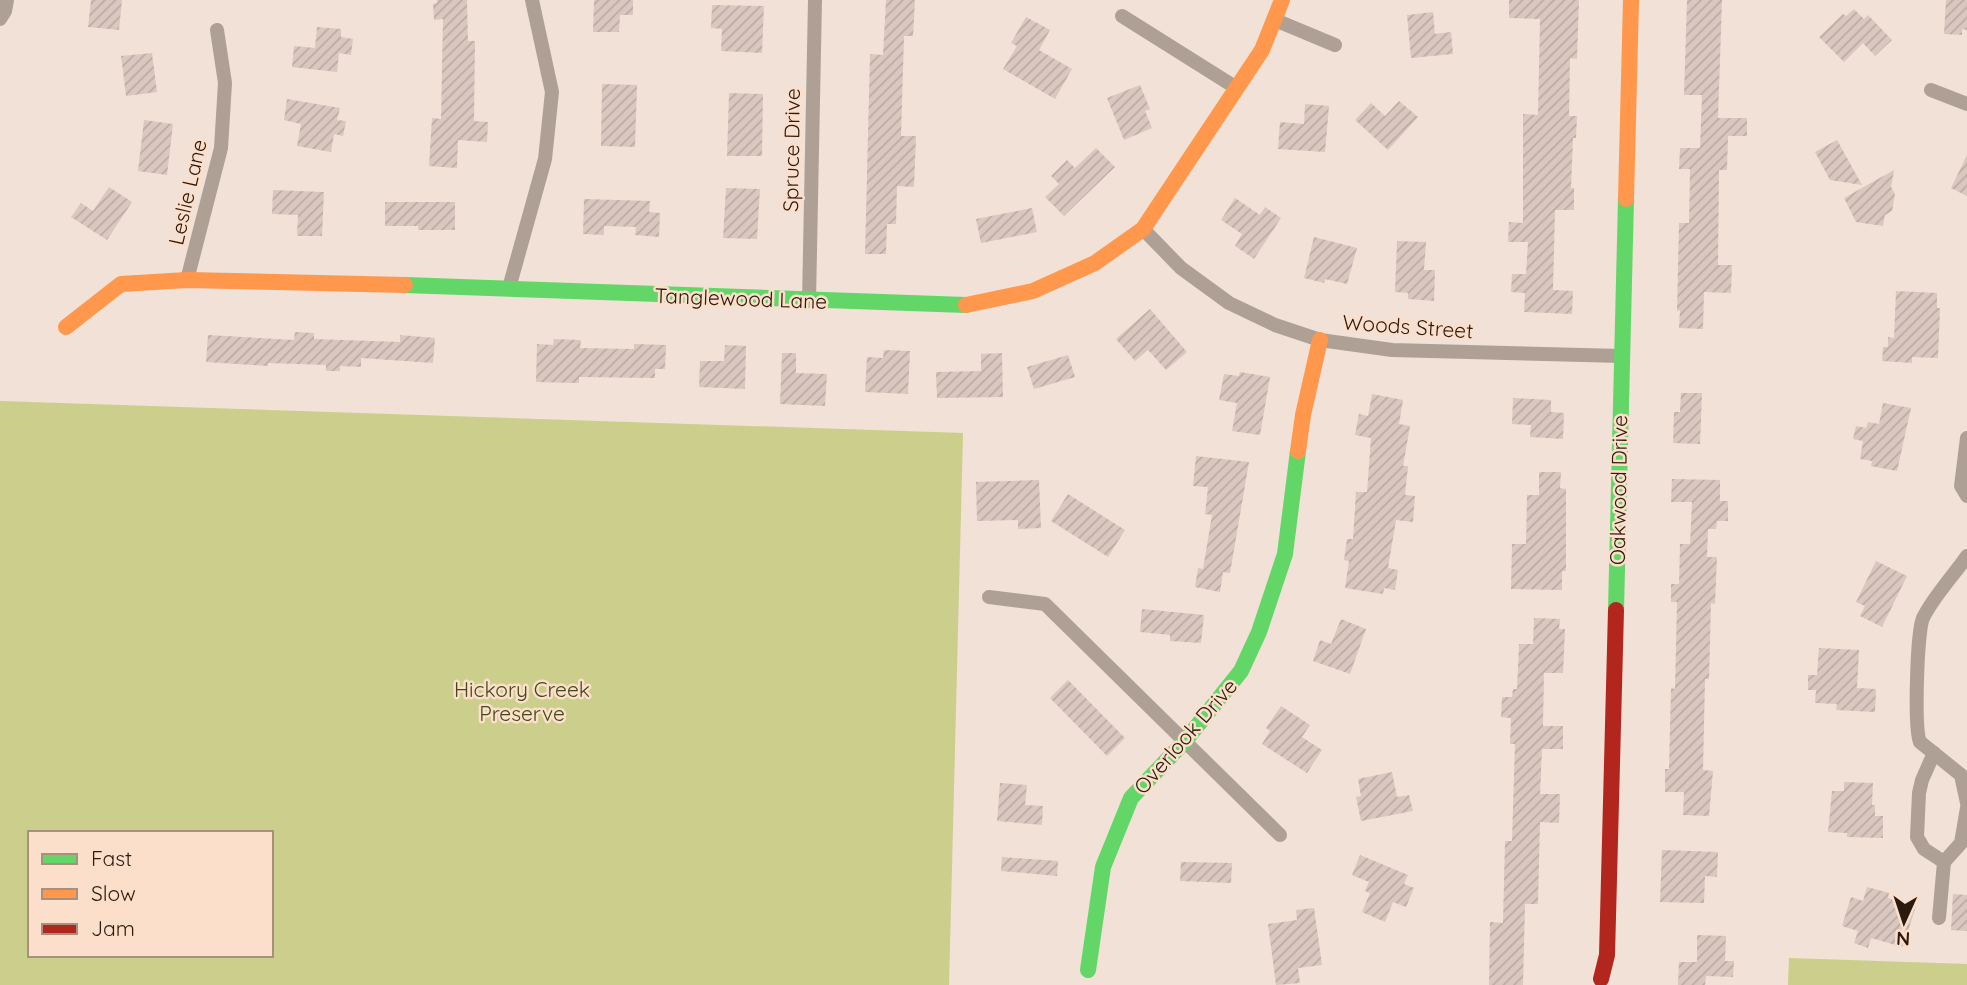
<svg xmlns="http://www.w3.org/2000/svg" width="1967" height="985" font-family="Quicksand,sans-serif">
<style>
.park{fill:#ccce8b;fill-rule:evenodd}
.building{fill:url(#building-hatch)}
.lines{fill:none;stroke-linecap:round;stroke-linejoin:round}
.street{stroke:#afa095;stroke-width:14}
.fast{stroke:#63d668;stroke-width:16}
.slow{stroke:#ff974d;stroke-width:16}
.jam{stroke:#b3261e;stroke-width:16}
.labels{text-anchor:middle;dominant-baseline:central;stroke-width:5;stroke-linejoin:round;paint-order:stroke}
.street-label{font-size:21px;fill:#2b1a0d;stroke:#fcdfcb}
.park-label{font-size:21px;fill:#424918;stroke:#fcdfcb}
</style>
<defs>
<pattern id="building-hatch" width="6" height="6" patternUnits="userSpaceOnUse" patternTransform="scale(1.75)"><rect width="6" height="6" fill="#dac8c0"/><path d="M-1 1l2-2M0 6l6-6M5 7l2-2" fill="none" stroke="#bbaba4"/></pattern>
</defs>
<rect width="100%" height="100%" fill="#f1e1d6"/>
<g class="park">
<path d="M0 401 963 433 949 985H0ZM30 833H271V955H30Z"/>
<polygon points="1789,958 1967,964 1967,985 1788,985"/>
</g>
<g class="building">
<polygon points="91,0 122,0 119,30 88,27"/>
<polygon points="437,0 467,0 468,41 475,41 474,121 488,122 487,142 458,140 457,168 429,166 432,118 441,119 443,19 434,20 433,4 437,3"/>
<polygon points="594,0 633,0 633,15 620,15 619,32 593,32"/>
<polygon points="886,0 915,0 913,36 904,36 901,136 916,136 914,187 897,186 896,224 887,224 886,254 865,254 870,54 883,55"/>
<polygon points="1509,0 1579,0 1577,59 1570,58 1569,116 1577,116 1576,138 1573,138 1571,188 1574,188 1574,210 1555,210 1553,290 1573,291 1572,314 1524,312 1525,293 1511,292 1512,274 1526,274 1528,242 1508,242 1509,222 1523,223 1523,114 1538,115 1540,19 1509,18"/>
<polygon points="1687,0 1722,0 1718,118 1747,118 1747,136 1728,136 1727,170 1719,170 1718,265 1732,265 1731,293 1704,292 1703,329 1679,328 1680,310 1677,311 1679,223 1689,223 1690,169 1679,169 1680,148 1700,148 1702,95 1684,95"/>
<polygon points="1946,0 1967,0 1967,30 1962,29 1962,35 1944,34"/>
<polygon points="712,5 764,6 762,53 721,51 722,29 711,28"/>
<polygon points="1854,9 1864,19 1868,15 1892,40 1875,56 1863,43 1844,62 1819,37 1843,14 1846,16"/>
<polygon points="1433,12 1435,34 1451,32 1453,54 1411,58 1407,15"/>
<polygon points="1026,17 1050,30 1039,50 1072,69 1055,99 1003,69 1017,46 1011,43"/>
<polygon points="317,27 341,29 341,37 353,39 351,55 339,53 337,72 292,67 294,46 315,48"/>
<polygon points="152,53 157,92 126,96 121,56"/>
<polygon points="602,84 637,85 635,147 601,146"/>
<polygon points="1140,85 1150,109 1145,111 1152,128 1124,140 1107,98"/>
<polygon points="729,93 763,94 762,156 727,156"/>
<polygon points="287,99 340,108 337,120 346,121 343,136 334,134 331,152 297,146 301,124 284,120"/>
<polygon points="1399,101 1418,117 1388,150 1355,120 1371,103 1385,116"/>
<polygon points="1305,104 1329,106 1325,152 1278,149 1280,122 1304,124"/>
<polygon points="144,120 173,124 167,175 138,171"/>
<polygon points="1837,140 1862,185 1830,180 1815,152"/>
<polygon points="1096,148 1115,167 1064,216 1045,197 1059,184 1051,176 1067,160 1075,168"/>
<polygon points="1967,155 1967,196 1951,188"/>
<polygon points="1894,170 1891,187 1895,194 1892,211 1885,215 1883,226 1856,222 1844,198"/>
<polygon points="109,187 132,202 107,240 71,217 81,203 93,211"/>
<polygon points="726,188 760,189 757,239 723,238"/>
<polygon points="273,190 324,192 322,236 297,236 298,215 272,214"/>
<polygon points="1235,198 1260,215 1265,207 1281,218 1254,259 1235,246 1242,234 1221,220"/>
<polygon points="584,199 650,201 649,212 660,213 659,237 635,235 636,227 604,226 604,235 583,234"/>
<polygon points="385,202 455,202 455,230 418,230 418,226 385,226"/>
<polygon points="1032,208 1037,232 981,243 976,219"/>
<polygon points="1314,237 1357,248 1347,284 1325,279 1324,283 1304,278"/>
<polygon points="1397,241 1426,242 1424,270 1435,270 1434,301 1408,299 1408,293 1395,292"/>
<polygon points="1896,291 1937,293 1937,308 1940,308 1938,358 1912,357 1912,363 1882,361 1883,347 1888,347 1888,337 1894,338"/>
<polygon points="1150,309 1187,352 1166,370 1148,350 1135,361 1116,339"/>
<polygon points="295,332 314,333 314,339 400,342 400,335 435,338 433,363 361,358 361,367 340,366 340,371 326,371 326,365 268,363 268,366 206,362 208,335 294,340"/>
<polygon points="554,339 581,340 580,348 634,349 634,344 666,345 665,369 655,369 655,378 579,377 579,383 536,382 537,344 553,345"/>
<polygon points="725,345 746,346 745,389 699,387 700,361 724,361"/>
<polygon points="884,350 910,351 908,394 865,392 867,357 883,358"/>
<polygon points="782,353 796,353 796,373 827,374 825,406 780,404"/>
<polygon points="1002,353 1003,397 937,398 936,372 981,371 981,354"/>
<polygon points="1068,355 1075,377 1034,389 1027,367"/>
<polygon points="1240,372 1270,377 1260,435 1232,431 1237,403 1219,400 1224,374 1239,376"/>
<polygon points="1681,393 1702,393 1700,444 1673,443 1674,412 1680,412"/>
<polygon points="1372,394 1403,400 1399,424 1410,426 1403,466 1408,466 1405,495 1415,496 1413,522 1396,520 1388,568 1398,570 1395,590 1384,588 1383,594 1345,588 1349,561 1344,560 1347,539 1353,539 1356,492 1367,492 1371,438 1355,435 1359,414 1368,416"/>
<polygon points="1513,398 1551,400 1551,412 1564,413 1563,439 1530,437 1531,425 1512,424"/>
<polygon points="1883,403 1911,408 1897,471 1871,466 1872,461 1860,459 1863,441 1853,439 1856,426 1866,428 1868,422 1879,424"/>
<polygon points="1196,456 1249,462 1230,573 1223,572 1220,592 1195,587 1198,568 1203,569 1212,515 1205,514 1208,487 1193,486"/>
<polygon points="1539,472 1561,472 1560,488 1566,489 1566,571 1562,571 1562,590 1511,589 1512,544 1526,544 1527,495 1539,495"/>
<polygon points="1672,479 1720,480 1720,501 1728,501 1728,521 1717,521 1716,529 1708,529 1707,557 1717,557 1715,604 1711,603 1709,679 1705,679 1703,770 1713,771 1709,816 1683,815 1684,792 1665,792 1665,769 1669,769 1671,688 1675,689 1677,602 1671,602 1671,584 1679,584 1680,544 1690,544 1692,502 1671,502"/>
<polygon points="1039,480 1041,528 1018,529 1018,520 977,521 976,482"/>
<polygon points="1068,494 1125,530 1108,557 1051,521"/>
<polygon points="1876,561 1907,576 1882,627 1860,616 1865,606 1856,602"/>
<polygon points="1142,609 1204,615 1201,643 1170,641 1170,635 1140,632"/>
<polygon points="1534,618 1560,619 1559,629 1565,629 1563,673 1544,673 1543,726 1563,726 1563,749 1542,749 1540,794 1560,794 1559,823 1540,822 1538,904 1525,904 1523,985 1489,985 1490,922 1503,923 1505,841 1512,841 1515,744 1510,744 1511,718 1501,717 1502,697 1512,697 1513,689 1517,689 1519,644 1533,644"/>
<polygon points="1341,619 1366,629 1350,674 1313,661 1320,640 1331,644"/>
<polygon points="1819,648 1859,650 1857,688 1876,689 1875,712 1836,710 1837,704 1815,703 1816,690 1808,690 1808,675 1817,675"/>
<polygon points="1068,680 1125,738 1107,756 1050,698"/>
<polygon points="1281,706 1310,725 1302,737 1322,750 1307,773 1262,744 1270,731 1266,728"/>
<polygon points="1392,772 1397,797 1409,795 1413,811 1361,821 1356,797 1361,796 1358,779"/>
<polygon points="1844,782 1873,783 1872,805 1875,805 1875,816 1883,816 1883,838 1847,837 1847,833 1828,832 1832,791 1844,791"/>
<polygon points="1000,783 1027,785 1025,805 1043,806 1042,825 997,821"/>
<polygon points="1662,850 1718,852 1717,877 1705,876 1704,903 1660,902"/>
<polygon points="1360,855 1408,875 1404,884 1414,888 1406,907 1393,902 1385,922 1362,912 1370,893 1365,891 1369,882 1352,875"/>
<polygon points="1002,857 1058,861 1057,876 1001,871"/>
<polygon points="1181,862 1232,863 1231,883 1180,881"/>
<polygon points="1867,887 1889,893 1888,898 1916,906 1903,947 1871,938 1868,948 1854,943 1858,931 1842,926 1851,897 1863,901"/>
<polygon points="1953,894 1967,895 1967,931 1951,930"/>
<polygon points="1314,908 1322,965 1298,968 1300,983 1276,985 1268,924 1297,920 1296,910"/>
<polygon points="1697,935 1726,936 1725,961 1734,961 1733,977 1706,976 1705,985 1678,985 1679,962 1697,962"/>
</g>
<g class="lines">
<g class="street">
<polyline points="1122,16 1235,87"/>
<polyline points="0,19 5,11 7,0"/>
<polyline points="1275,20 1335,45"/>
<polyline points="1931,90 1967,104"/>
<polyline points="1143,229 1181,268 1229,303 1275,325 1320,340 1392,350 1622,356"/>
<polyline points="187,280 221,148 225,83 217,30"/>
<polyline points="509,288 545,159 552,92 532,0"/>
<polyline points="809,301 815,0"/>
<polyline points="1967,438 1961,486 1967,496"/>
<path d="M1967 556C1954 575 1933 597 1923 618 1917 631 1914 728 1920 742L1961 775 1967 803"/>
<polyline points="989,597 1045,604 1280,835"/>
<polyline points="1934,753 1922,780 1919,793 1917,837 1924,849 1944,862"/>
<polyline points="1939,918 1944,862 1961,843 1967,808"/>
</g>
<g class="fast">
<polyline points="405,285 966,305"/>
<polyline points="1616,610 1626,199"/>
<polyline points="1088,970 1103,867 1131,798 1185,741 1241,671 1259,632 1285,554 1298,451"/>
</g>
<g class="slow">
<polyline points="1626,199 1631,0"/>
<polyline points="966,305 1033,291 1095,263 1143,229 1262,50 1282,0"/>
<polyline points="66,327 121,284 187,280 405,285"/>
<polyline points="1298,451 1303,415 1320,340"/>
</g>
<polyline class="jam" points="1601,979 1607,955 1616,610"/>
</g>
<g class="labels">
<g class="street-label">
<text transform="translate(791 150) rotate(-89)">Spruce Drive</text>
<text transform="translate(187 192) rotate(-77)">Leslie Lane</text>
<text transform="translate(741 298) rotate(2)">Tanglewood Lane</text>
<text transform="translate(1408 326) rotate(4)">Woods Street</text>
<text transform="translate(1618 490) rotate(-89)">Oakwood Drive</text>
<text transform="translate(1185 736) rotate(-49)">Overlook Drive</text>
</g>
<g class="park-label">
<text x="522" y="689">Hickory Creek<tspan x="522" dy="24">Preserve</tspan></text>
</g>
</g>
<rect x="28" y="831" width="245" height="126" fill="#fcdfcb" stroke="#a8907f" stroke-width="2"/>
<rect x="42" y="854" width="35" height="10" fill="#63d668" stroke="#a8907f" stroke-width="2"/>
<text x="91" y="866" font-size="21" fill="#2b1a0d">Fast</text>
<rect x="42" y="889" width="35" height="10" fill="#ff974d" stroke="#a8907f" stroke-width="2"/>
<text x="91" y="901" font-size="21" fill="#2b1a0d">Slow</text>
<rect x="42" y="924" width="35" height="10" fill="#b3261e" stroke="#a8907f" stroke-width="2"/>
<text x="91" y="936" font-size="21" fill="#2b1a0d">Jam</text>
<g transform="translate(1904 922) rotate(183)" stroke="#fcdfcb" stroke-width="5" paint-order="stroke">
<path d="M0-5L12 26L0 18L-12 26Z" fill="#2b1a0d"/>
<text y="-10" font-size="19" font-weight="bold" text-anchor="middle" fill="#2b1a0d">N</text>
</g>
</svg>
